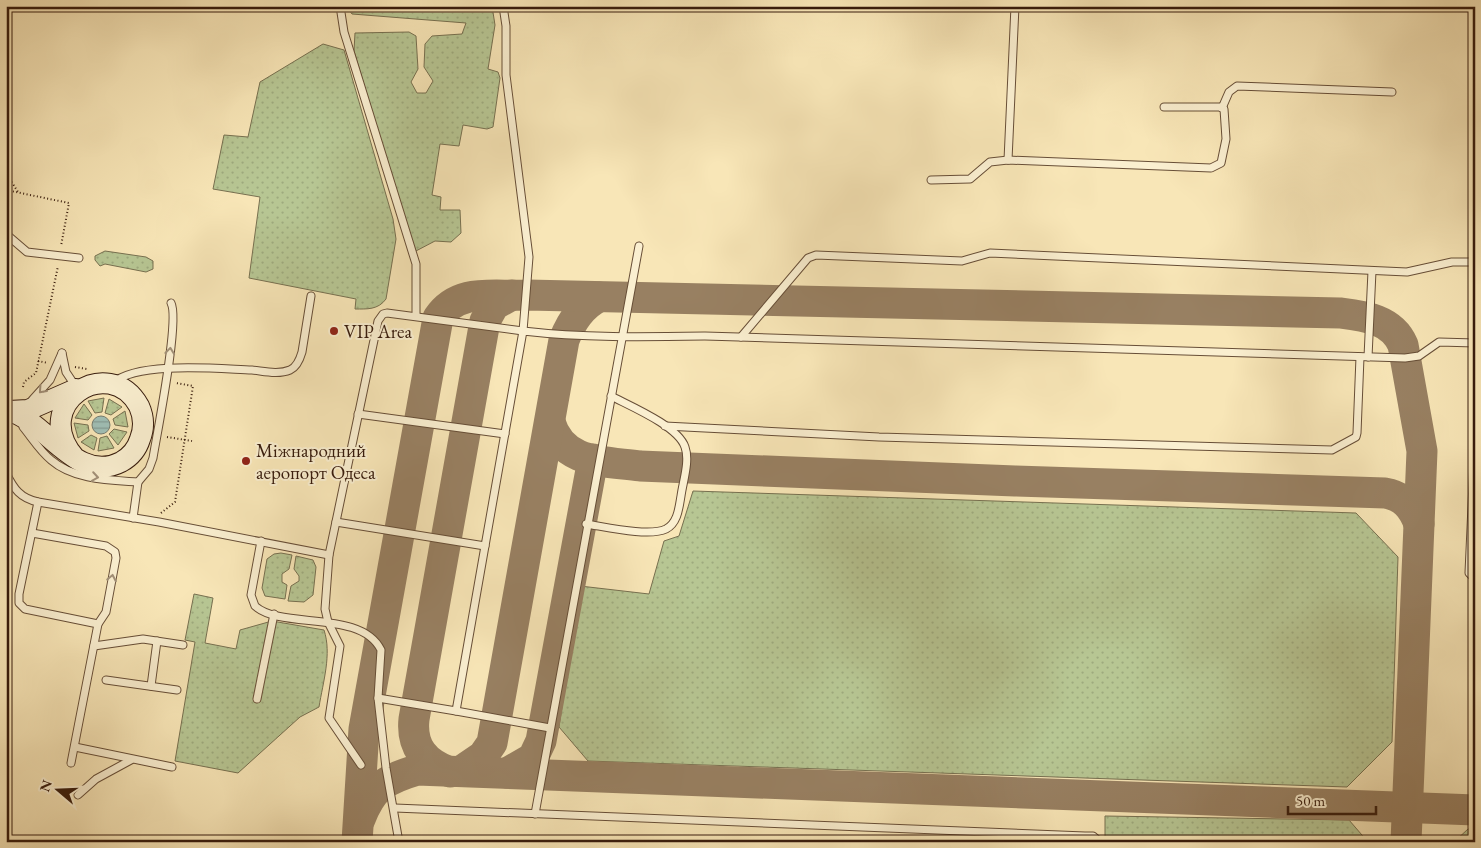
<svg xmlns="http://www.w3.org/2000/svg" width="1481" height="848" font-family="'EB Garamond',serif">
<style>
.grass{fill:url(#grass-dots);stroke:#777050}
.water{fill:url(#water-rules);stroke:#757d71}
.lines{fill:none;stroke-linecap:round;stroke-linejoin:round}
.taxiway{stroke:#988062;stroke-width:31}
.service-casing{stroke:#674e37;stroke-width:9}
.secondary-casing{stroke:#371b0c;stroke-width:22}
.path{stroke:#371b0c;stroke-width:2;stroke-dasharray:1 2.5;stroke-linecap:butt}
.service{stroke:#faefd0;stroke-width:7}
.secondary{stroke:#faefd0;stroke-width:20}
.oneway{stroke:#a29078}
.poi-dot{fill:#8f2418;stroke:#faefd0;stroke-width:2}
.labels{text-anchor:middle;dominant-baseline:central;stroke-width:4;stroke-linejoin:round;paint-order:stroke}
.poi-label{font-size:19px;fill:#371b0c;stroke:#faefd0;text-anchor:start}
</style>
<defs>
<pattern id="grass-dots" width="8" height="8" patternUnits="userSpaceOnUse" patternTransform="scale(1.25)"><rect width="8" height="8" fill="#b7c693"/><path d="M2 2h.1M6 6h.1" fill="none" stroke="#9eaa7e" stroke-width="1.8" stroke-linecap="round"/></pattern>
<pattern id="water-rules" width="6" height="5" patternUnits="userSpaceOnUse" patternTransform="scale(1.25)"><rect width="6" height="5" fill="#9fbeb5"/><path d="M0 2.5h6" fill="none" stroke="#829a92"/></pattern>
</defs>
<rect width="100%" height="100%" fill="#f8e6b7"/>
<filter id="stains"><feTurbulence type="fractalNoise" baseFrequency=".004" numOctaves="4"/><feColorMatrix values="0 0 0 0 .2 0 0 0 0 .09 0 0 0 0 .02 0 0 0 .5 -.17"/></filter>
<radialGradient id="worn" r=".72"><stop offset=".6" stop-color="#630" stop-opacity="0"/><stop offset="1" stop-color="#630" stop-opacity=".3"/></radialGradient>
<g class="grass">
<polygon points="346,6 492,6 495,25 488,69 498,72 500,78 493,127 487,129 463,125 459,146 440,144 432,195 441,197 440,210 460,210 461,233 451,242 435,241 414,252 354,51 355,33 409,32 416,36 418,69 411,82 417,93 426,93 433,81 424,67 425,44 432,36 462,34 466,23 352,14"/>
<path d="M323 44 344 50 393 219 396 239 386 299C378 310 367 309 355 309L356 299 249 278 260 197 213 189 224 135 248 137 260 82Z"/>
<polygon points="105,251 146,257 153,261 153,269 146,272 105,264 100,266 95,260 95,256"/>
<polygon points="104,398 102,412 95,413 88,401"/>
<polygon points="109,399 122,407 111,415 105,413"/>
<polygon points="84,404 92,415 88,420 75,418"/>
<polygon points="125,411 128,427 115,425 113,419"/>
<polygon points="74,423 88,425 89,431 78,438"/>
<polygon points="114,429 127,432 118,445 109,434"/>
<polygon points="91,435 97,438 94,450 81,442"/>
<polygon points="107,436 114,448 98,451 100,438"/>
<polygon points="693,491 1356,513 1398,557 1392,742 1347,787 588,761 559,727 580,586 649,594 664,541 679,536"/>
<polygon points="281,553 292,555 289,569 282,574 282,582 287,585 285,599 265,596 262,588 267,559 274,554"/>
<polygon points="296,556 313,560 316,567 313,595 304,602 288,601 291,586 299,581 299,576 294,569"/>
<path d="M194 594 213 598 205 643 236 649 240 630 272 621 324 630C332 654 323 682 319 707L300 717 238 773 175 761 195 642 185 640Z"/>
<polygon points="1105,816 1349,820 1368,842 1105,842"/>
<polygon points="1468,829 1475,830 1475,842 1454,842"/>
</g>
<circle class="water" cx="101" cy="425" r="9"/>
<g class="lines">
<g class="taxiway">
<path d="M550 422C562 464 604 461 640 466L1015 481 1385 493C1404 496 1413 508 1419 524"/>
<path d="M461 771 483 756 492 743 564 340C571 322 581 306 599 297"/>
<path d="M450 772C425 763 411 747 414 719L485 321 494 305 512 295"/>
<polyline points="507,773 533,758 541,741 593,459"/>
<path d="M360 819C372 787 386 779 417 770L1475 810"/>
<path d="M357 842 364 729 438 318C459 287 494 297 527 295L1340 313C1364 316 1392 319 1403 345L1422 451 1406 842"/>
</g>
<defs>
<g id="service">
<polyline points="340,6 344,32 416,264 416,316"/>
<polyline points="1222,108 1229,92 1237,86 1392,92"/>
<polyline points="1008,160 1015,6"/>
<polyline points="931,180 970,179 990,162 1008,160 1211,168 1221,163 1226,139 1224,109 1220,107 1164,107"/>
<polyline points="6,234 27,252 79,258"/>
<polyline points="741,337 808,258 816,255 962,261 990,253 1407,272 1452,262 1475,262"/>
<polyline points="62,353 66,372 76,387"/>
<polyline points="1368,357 1372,271"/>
<path d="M113 383C138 361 219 369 252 370 263 371 278 375 290 370 297 367 300 359 302 352L311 296"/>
<polyline points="32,400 50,380 62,353"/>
<polyline points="358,414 505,434"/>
<polyline points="665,426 879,437 1332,450 1356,437 1357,433 1360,357"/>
<path d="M23 427C32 438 40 451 51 460 74 480 110 480 138 482L149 469 153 458C157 433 180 320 171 303"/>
<polyline points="1475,438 1469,573 1475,579"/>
<path d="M6 473C14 489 20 498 38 502L159 522 329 555"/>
<polyline points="38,502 19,594 19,603 25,609 98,624"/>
<polyline points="133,518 138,482"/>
<path d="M336 522 485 546 523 331C583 338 643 337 705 336L1405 358 1419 356 1439 342 1475 343"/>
<path d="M586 524C606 527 649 537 666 529 678 523 679 507 681 496 683 481 690 461 685 447 678 426 630 406 611 396"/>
<polyline points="32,533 106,546 115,552 116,558 106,612 98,624 71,763"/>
<path d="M261 541 251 595 255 606C282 630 361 609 381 650L378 698 386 768 399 842"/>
<polyline points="94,646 143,639 183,645"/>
<polyline points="106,680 177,690"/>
<polyline points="151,686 157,641"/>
<polyline points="378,698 456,711 485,546"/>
<polyline points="257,699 274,614"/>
<polyline points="456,711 550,728"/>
<polyline points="75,747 172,767"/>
<polyline points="361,765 329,718 340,646 328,622 325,609 329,555 378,321 383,314 387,313 523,331 529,257 506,75 506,26 503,6"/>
<polyline points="78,795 96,779 131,760"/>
<polyline points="395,808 1085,836 1093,836 1100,842"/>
<polyline points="535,814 639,246"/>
</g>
<g id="secondary">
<path d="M9 411C46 421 77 485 121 462 130 457 137 449 140 439 144 429 144 417 139 406 109 352 28 404 75 458"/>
<polyline points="9,411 28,410 76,389"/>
</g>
</defs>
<use href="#service" class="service-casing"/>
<use href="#secondary" class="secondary-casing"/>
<g class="path">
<polyline points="6,173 18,192"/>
<polyline points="6,190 69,203 61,246"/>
<polyline points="38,361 48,363"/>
<polyline points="75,367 87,369"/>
<polyline points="23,387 24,382 36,373 58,266"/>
<polyline points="6,430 13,430"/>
<polyline points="167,437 192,441"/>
<polyline points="161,513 175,502 193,386 176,383"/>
</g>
<use href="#service" class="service"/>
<use href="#secondary" class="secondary"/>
</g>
<defs><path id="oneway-chevron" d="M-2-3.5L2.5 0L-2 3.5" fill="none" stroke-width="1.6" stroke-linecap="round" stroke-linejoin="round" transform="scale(1.25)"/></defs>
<g class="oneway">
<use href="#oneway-chevron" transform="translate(170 351) rotate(-84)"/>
<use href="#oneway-chevron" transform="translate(42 390) rotate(132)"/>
<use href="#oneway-chevron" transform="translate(95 477) rotate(9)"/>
<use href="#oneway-chevron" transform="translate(112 578) rotate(-79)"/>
</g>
<g class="poi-dot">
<circle cx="334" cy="331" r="5"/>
<circle cx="246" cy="461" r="5"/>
</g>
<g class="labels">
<g class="poi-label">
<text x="344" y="331">VIP Area</text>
<text x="256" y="450">Міжнародний<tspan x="256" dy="22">аеропорт Одеса</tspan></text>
</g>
</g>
<rect width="1481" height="848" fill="none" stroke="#f8e6b7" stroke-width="25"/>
<rect x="8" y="8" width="1466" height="833" fill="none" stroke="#371b0c" stroke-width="2.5"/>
<rect x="12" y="12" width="1456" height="823" fill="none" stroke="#371b0c"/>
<g transform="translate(58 790) rotate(289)" stroke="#faefd0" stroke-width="4" paint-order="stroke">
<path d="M0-4L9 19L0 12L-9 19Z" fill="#371b0c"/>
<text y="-8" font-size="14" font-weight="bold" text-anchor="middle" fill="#371b0c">N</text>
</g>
<path d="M1288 806v8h88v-8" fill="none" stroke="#371b0c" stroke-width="2.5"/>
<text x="1296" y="806" font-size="15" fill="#371b0c" stroke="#faefd0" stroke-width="4" paint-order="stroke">50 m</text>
<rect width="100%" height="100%" filter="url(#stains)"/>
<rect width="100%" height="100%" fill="url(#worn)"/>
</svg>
